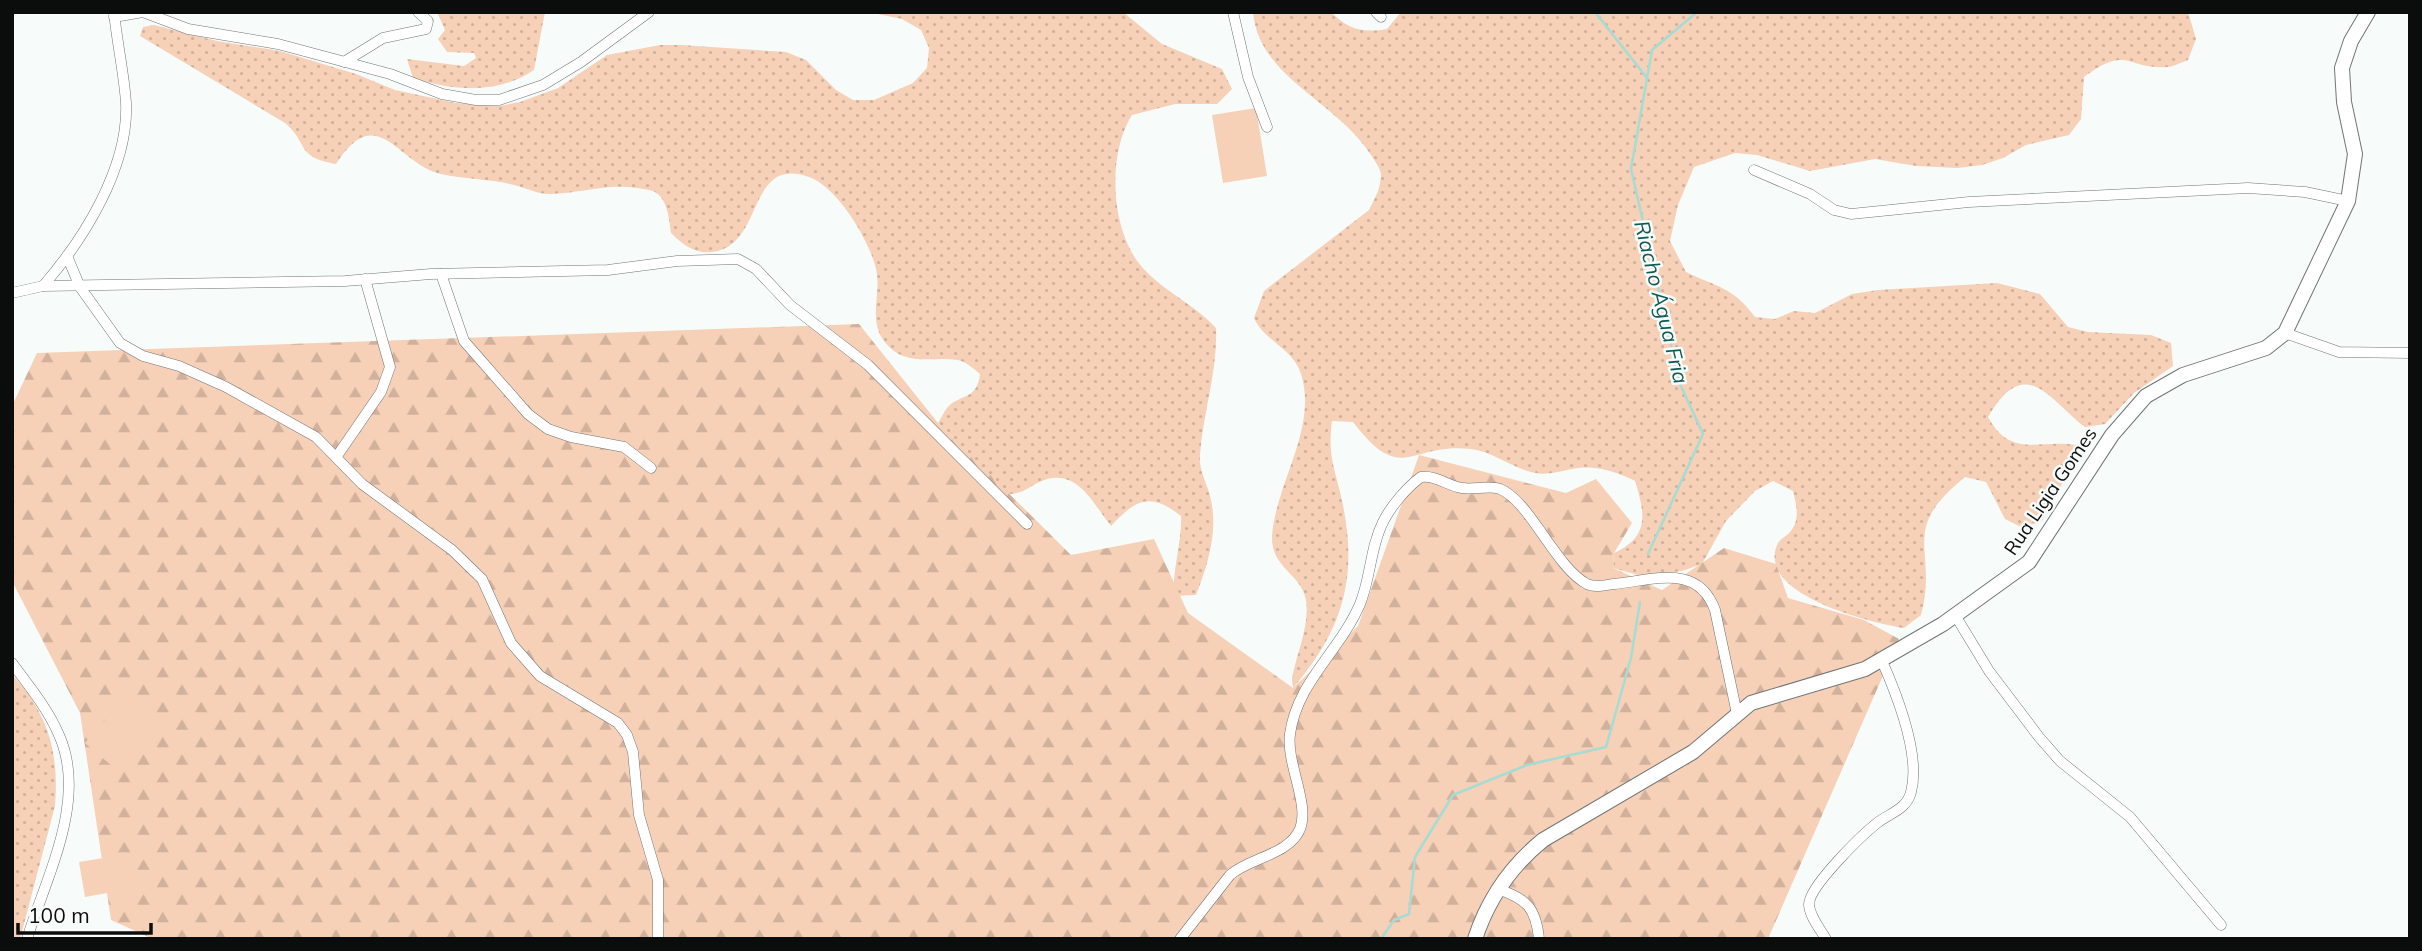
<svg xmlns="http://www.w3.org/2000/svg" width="2422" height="951" font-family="Mulish,sans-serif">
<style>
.grass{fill:url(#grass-dots)}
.forest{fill:url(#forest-firs)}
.pitch{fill:#f6d0b7}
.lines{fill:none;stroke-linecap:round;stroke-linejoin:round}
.stream{stroke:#a5dcd3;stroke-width:2.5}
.street-casing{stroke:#707574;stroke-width:11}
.secondary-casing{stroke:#707574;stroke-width:16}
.street{stroke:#fff;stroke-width:10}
.secondary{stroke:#fff;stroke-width:14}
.labels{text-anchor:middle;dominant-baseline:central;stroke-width:5;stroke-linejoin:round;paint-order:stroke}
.street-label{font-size:19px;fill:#0b0d0c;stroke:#f7fcfb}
.water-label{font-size:21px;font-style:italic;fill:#0e5a52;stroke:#f7fcfb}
</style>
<defs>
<pattern id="grass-dots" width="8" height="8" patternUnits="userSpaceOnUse" patternTransform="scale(1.75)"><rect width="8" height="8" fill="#f6d0b7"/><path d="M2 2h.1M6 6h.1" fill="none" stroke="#d2b19c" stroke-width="1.8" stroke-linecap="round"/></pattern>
<pattern id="forest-firs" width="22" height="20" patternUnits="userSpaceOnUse" patternTransform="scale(1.75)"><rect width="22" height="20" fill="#f6d0b7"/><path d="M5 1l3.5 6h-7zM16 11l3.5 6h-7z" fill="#d2b19c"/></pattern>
</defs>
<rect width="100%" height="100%" fill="#f7fcfb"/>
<g class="grass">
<path d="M437 12H545L534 70C497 95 455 91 413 78L407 59 464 66 476 58 474 53 447 52 438 39 445 30Z"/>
<path d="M868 12H1123L1162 44 1222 69 1232 89 1217 104H1175L1132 115C1107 154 1110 231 1142 267 1163 291 1194 304 1216 328 1218 370 1203 413 1200 455 1199 472 1206 480 1210 496 1219 529 1208 565 1196 595L1174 596C1172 569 1182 544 1181 516 1150 492 1136 499 1111 526 1093 504 1076 463 1037 483 1025 490 1021 494 1007 494L938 423C941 418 944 412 947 408 960 393 977 401 980 374 974 369 965 361 958 360 930 356 905 368 884 341 869 321 880 296 877 274 873 245 837 186 809 177 746 155 765 246 712 252 695 254 683 245 671 233 669 219 668 198 653 191 608 181 594 192 552 194 539 195 524 187 510 184 488 179 464 179 441 174 397 164 378 99 336 164 295 157 309 143 285 123L140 36 143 27 154 25 217 41 280 51 356 74 395 90 456 103 499 106 520 102 558 88 607 55 660 45H681L786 52 806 60 836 90 853 100H874L913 83 927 68 929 48 921 30 902 19Z"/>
<path d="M1253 12H1331C1349 30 1362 33 1387 29L1401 12H2188L2196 39 2188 60C2182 62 2173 67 2167 67 2126 70 2129 44 2084 77L2081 119 2069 135 2026 145 2003 158 1982 165 1958 168 1916 166 1875 159 1810 171 1757 155 1735 153 1694 167 1678 205 1670 241 1686 272C1717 287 1733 287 1755 317L1775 319 1794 311 1815 313 1852 294 1878 290 1997 283 2040 294 2068 327 2088 332 2151 335 2171 343 2173 366 2134 393 2105 424 2085 427C2049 400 2026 352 1988 417 2011 459 2038 439 2077 445L2072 465 2042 521 2023 528 2005 519 1986 482 1965 477C1897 532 1939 548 1921 615L1904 628C1872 623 1753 594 1778 543 1780 539 1787 536 1790 532 1801 520 1796 504 1793 491L1773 481 1755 491 1726 521 1702 564 1682 571 1641 576 1613 568 1614 553C1650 537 1645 513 1635 481 1616 472 1599 466 1578 468 1562 470 1548 477 1531 472 1511 467 1491 451 1471 449 1408 442 1403 487 1353 422L1332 421C1327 458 1336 470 1343 505 1358 580 1342 630 1293 688L1292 679C1296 654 1310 626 1306 600 1301 573 1271 569 1272 536 1276 483 1318 428 1301 374 1293 348 1264 341 1254 318L1264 291 1369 210C1375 198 1381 188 1381 174 1380 168 1375 161 1371 155 1337 101 1258 77 1253 12Z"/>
<path d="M12 674C49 715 59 753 55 806L20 939H12Z"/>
</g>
<polygon class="forest" points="859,324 938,423 1071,555 1154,539 1188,613 1293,688 1358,626 1419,455 1566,493 1596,479 1632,523 1614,553 1613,568 1662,590 1724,548 1776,564 1788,598 1864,620 1899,639 1768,939 153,939 111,920 80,713 12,581 12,406 37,353"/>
<g class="pitch">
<polygon points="1256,108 1267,176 1223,183 1212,115"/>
<polygon points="131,690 164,719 119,772 85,743"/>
<polygon points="134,853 140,887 85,897 79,862"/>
</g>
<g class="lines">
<g class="stream">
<polyline points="1595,12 1647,78"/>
<polyline points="1648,554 1703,434 1680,384 1631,169 1652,50 1697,12"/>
<polyline points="1381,939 1394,920 1409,914 1415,857 1453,795 1527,765 1606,747 1631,658 1640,602"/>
</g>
<defs>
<g id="street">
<polyline points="143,12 188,29 278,44 390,74 442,94 476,100 499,100 543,85 581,62 649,12"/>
<polyline points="1233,12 1248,77 1267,127"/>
<polyline points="1376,12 1381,17"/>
<polyline points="114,17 143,12"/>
<polyline points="344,62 383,38 426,29 428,21 418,12"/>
<polyline points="1754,170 1810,194 1834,210 1851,214 1969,202 2248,188 2305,192 2348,201"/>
<polyline points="67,256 80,287 120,343 143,356 179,366 226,387 316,437 362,484 452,550 482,579 511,643 540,676 618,723 627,735 633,752 639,815 658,880 658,939"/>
<polyline points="441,274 464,341 528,414 548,429 571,437 624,447 651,468"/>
<path d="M43 286C84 239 129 167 126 103 124 73 117 43 114 12"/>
<polyline points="12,293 43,286 345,281 431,274 608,270 677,261 738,259 756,269 790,305 868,365 1027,524"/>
<polyline points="2285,333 2339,352 2410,353"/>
<polyline points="337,456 381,392 390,367 365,279"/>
<polyline points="1955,615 1989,671 2039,737 2060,761 2130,817 2221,925"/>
<path d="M12 663C29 686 48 709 59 735 88 800 46 877 27 939"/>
<path d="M1498 889C1527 899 1536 908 1539 939"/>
<path d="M1180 939 1230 875C1249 858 1289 855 1300 829 1310 804 1286 763 1290 734 1297 682 1340 651 1360 604 1371 577 1370 548 1383 522 1391 506 1407 487 1421 477 1436 475 1448 486 1462 488 1474 490 1489 485 1500 489 1530 501 1555 567 1587 584 1595 588 1605 585 1614 584 1654 580 1698 563 1715 610L1737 714"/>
<path d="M1826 939C1820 929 1810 917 1809 905 1808 887 1862 835 1877 823 1890 813 1907 809 1911 792 1921 755 1897 695 1882 661"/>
</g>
<path id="secondary" d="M1475 939C1488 899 1511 866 1543 840L1693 752 1751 703 1865 669 1943 624 2029 562 2112 435 2146 396 2183 375 2266 348 2285 333 2348 201 2355 154 2344 102 2342 68 2351 41 2368 12"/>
</defs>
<use href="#street" class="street-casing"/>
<use href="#secondary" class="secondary-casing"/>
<use href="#street" class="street"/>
<use href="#secondary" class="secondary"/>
</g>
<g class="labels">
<g class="street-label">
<text transform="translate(2050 491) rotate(-56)">Rua Ligia Gomes</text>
</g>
<g class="water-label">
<text transform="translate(1662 302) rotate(76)">Riacho Água Fria</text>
</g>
</g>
<rect width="2422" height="951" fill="none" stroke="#0b0d0c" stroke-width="28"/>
<path d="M18 923v10h133v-10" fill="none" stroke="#0b0d0c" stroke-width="3.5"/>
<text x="28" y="923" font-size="21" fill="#0b0d0c" stroke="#f7fcfb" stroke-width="5" paint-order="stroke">100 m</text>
</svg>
